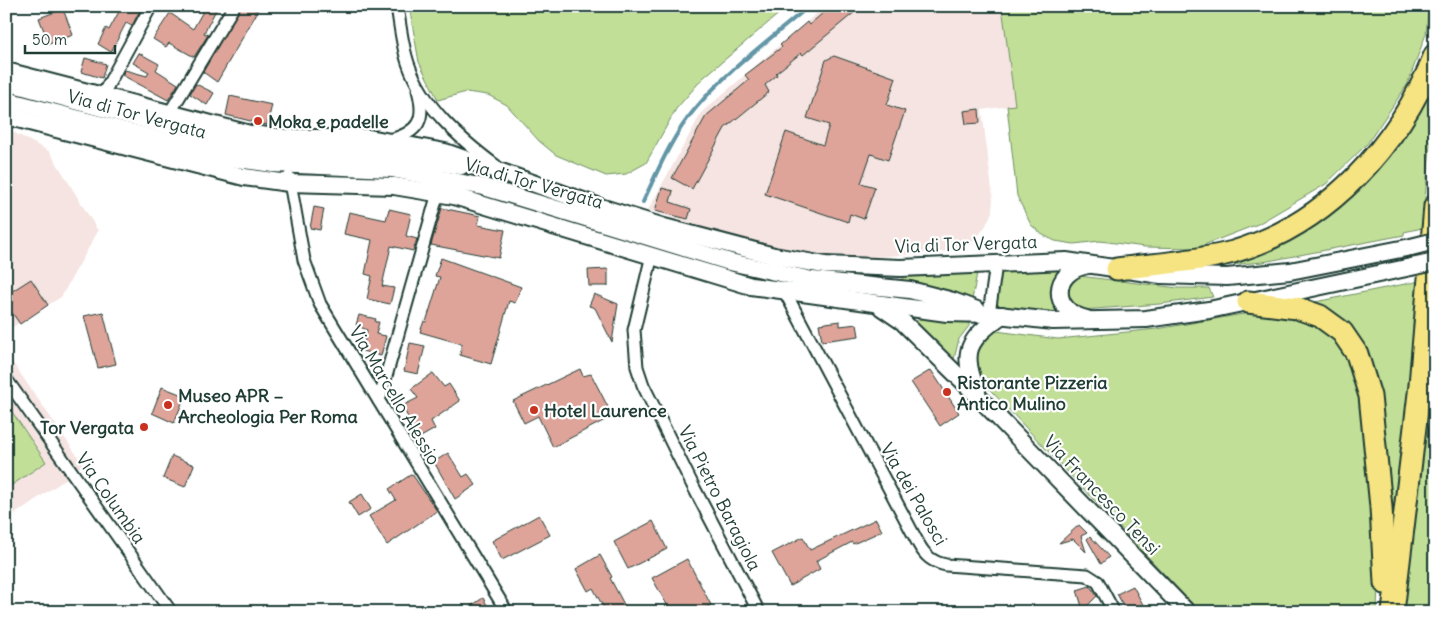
<svg xmlns="http://www.w3.org/2000/svg" width="1441" height="618" font-family="Delius,sans-serif">
<style>
.built{fill:#f5e4e1}
.green{fill:#c1df97;stroke:#708e66}
.lines{fill:none;stroke-linecap:round;stroke-linejoin:round}
.stream{stroke:#6396a6;stroke-width:4}
.building{fill:#dea49a;stroke:#1f3d34}
.street-casing{stroke:#1f3d34;stroke-width:15}
.secondary-casing{stroke:#1f3d34;stroke-width:20}
.highway-casing{stroke:#1f3d34;stroke-width:25}
.street{stroke:#fff;stroke-width:11}
.secondary{stroke:#fff;stroke-width:16}
.highway{stroke:#f6e381;stroke-width:21}
.secondary-bridge-casing{stroke:#1f3d34;stroke-width:20;stroke-linecap:butt}
.secondary-bridge{stroke:#fff;stroke-width:16}
.poi-dot{fill:#c8321e;stroke:#fff;stroke-width:2}
.labels{text-anchor:middle;dominant-baseline:central;stroke-width:4.5;stroke-linejoin:round;paint-order:stroke}
.street-label{font-size:18px;fill:#1f3d34;stroke:#fff}
.poi-label{font-size:18px;font-weight:bold;fill:#1f3d34;stroke:#fff;text-anchor:start}
</style>
<rect width="100%" height="100%" fill="#fff"/>
<filter id="ink" filterUnits="userSpaceOnUse"><feTurbulence type="fractalNoise" baseFrequency=".02" numOctaves="2"/><feDisplacementMap in="SourceGraphic" scale="10" xChannelSelector="R" yChannelSelector="G"/><feConvolveMatrix kernelMatrix="1 2 1 2 8 2 1 2 1" color-interpolation-filters="sRGB"/></filter>
<g filter="url(#ink)">
<g class="built">
<polygon points="825,6 1002,6 1015,105 982,110 993,198 992,212 985,227 975,240 964,247 952,251 874,257 815,255 737,238 648,210 702,112"/>
<polygon points="6,128 50,152 98,231 61,297 6,331"/>
<polygon points="6,353 83,464 66,479 6,520"/>
</g>
<g class="green">
<polygon points="409,6 788,6 703,78 676,109 646,163 626,174 606,176 556,155 539,141 507,105 488,95 466,92 438,100 419,62"/>
<polygon points="1002,6 1429,6 1426,34 1407,85 1367,144 1326,184 1258,224 1196,248 1145,247 1100,241 1074,244 1055,241 1043,235 1031,225 1017,196 1007,106 1015,105"/>
<polygon points="1435,71 1435,99 1422,228 1404,232 1404,235 1263,262 1207,267 1293,235"/>
<polygon points="1058,270 1059,273 1052,292 1056,314 1010,309 995,304 999,271"/>
<polygon points="977,273 972,300 901,280 904,276"/>
<polygon points="1079,276 1178,288 1209,288 1213,297 1160,304 1082,310 1071,306 1066,291 1073,279"/>
<polygon points="1420,281 1392,555 1373,382 1305,304"/>
<polygon points="1435,300 1435,557 1430,612 1401,612"/>
<polygon points="1269,312 1307,319 1330,333 1357,373 1378,579 1377,612 1200,612 977,376 974,348 985,336 996,331 1058,339 1157,329 1249,313"/>
<polygon points="919,319 939,319 969,323 969,326 959,339 954,359 952,360 917,325 916,321"/>
<polygon points="6,403 46,462 6,489"/>
</g>
<g class="lines">
<path class="stream" d="M643 202C658 170 672 136 695 109 726 71 772 38 809 6"/>
</g>
<g class="building">
<polygon points="122,6 142,6 132,26 126,23 111,52 98,44 106,28 109,30"/>
<polygon points="206,6 218,6 204,33 208,35 194,57 169,43 166,47 153,39 170,13 193,29"/>
<polygon points="241,6 248,6 258,11 217,82 203,72"/>
<polygon points="831,6 862,6 803,55 801,53 776,73 777,75 765,85 769,92 725,128 692,189 672,178 706,116 749,80 745,75 782,47 780,45 807,22 809,25"/>
<polygon points="63,9 73,35 49,44 39,18"/>
<polygon points="139,53 159,64 156,70 178,84 168,100 122,75 125,70 147,76 149,72 133,63"/>
<polygon points="834,56 896,78 887,105 905,111 888,160 871,154 861,183 875,187 864,219 850,214 848,222 765,194 786,132 823,145 829,125 807,118 826,60"/>
<polygon points="85,58 106,64 102,78 81,72"/>
<polygon points="196,84 214,93 207,105 190,94"/>
<polygon points="230,96 272,105 267,125 226,115"/>
<polygon points="979,109 980,123 966,124 964,111"/>
<polygon points="662,188 673,191 670,202 691,209 688,219 655,211"/>
<polygon points="314,207 324,209 320,230 310,228"/>
<polygon points="442,208 480,216 478,225 505,230 499,258 431,245"/>
<polygon points="389,209 411,214 406,236 417,239 413,251 391,246 382,286 394,288 390,304 367,299 372,276 365,274 372,240 344,234 349,212 386,220"/>
<polygon points="441,258 521,287 515,303 509,301 491,364 460,355 462,344 420,332 424,321 426,322 440,277 435,276"/>
<polygon points="608,269 608,286 589,286 588,270"/>
<polygon points="31,279 48,305 20,324 6,304 6,295"/>
<polygon points="594,294 618,304 612,342 595,308 589,306"/>
<polygon points="103,312 116,364 98,368 84,316"/>
<polygon points="359,315 376,319 375,322 379,322 376,334 386,336 381,356 362,351 367,330 356,325"/>
<polygon points="840,321 840,326 857,324 859,336 822,341 819,324"/>
<polygon points="410,343 425,346 418,374 404,371"/>
<polygon points="580,369 583,376 591,374 608,407 600,413 605,420 553,447 538,416 524,423 513,401"/>
<polygon points="931,370 959,413 940,426 911,382"/>
<polygon points="433,373 444,387 449,384 460,401 431,421 435,429 419,438 402,406 418,398 411,389"/>
<polygon points="162,387 185,396 174,423 152,413"/>
<polygon points="448,453 463,477 468,474 476,485 455,499 434,462"/>
<polygon points="172,456 194,465 185,487 163,478"/>
<polygon points="412,474 437,511 387,545 369,516 396,500 389,489"/>
<polygon points="362,494 371,509 358,517 349,502"/>
<polygon points="539,515 550,535 502,560 492,541"/>
<polygon points="876,519 882,531 853,544 852,542 816,561 820,569 790,586 772,553 803,537 810,550"/>
<polygon points="653,521 667,549 628,569 614,542"/>
<polygon points="1079,525 1087,533 1081,536 1086,552 1073,539 1059,543"/>
<polygon points="1090,536 1109,557 1101,564 1087,539"/>
<polygon points="600,555 612,577 610,578 628,612 606,612 593,588 588,591 576,569"/>
<polygon points="687,559 711,605 698,612 671,612 652,578"/>
<polygon points="1090,586 1097,596 1083,610 1077,590"/>
<polygon points="1133,586 1147,612 1127,612 1117,594"/>
<polygon points="483,598 491,612 462,612"/>
</g>
<g class="lines">
<defs>
<g id="street">
<path d="M397 6C400 25 402 45 408 63 423 107 460 139 496 166"/>
<polyline points="102,96 151,6"/>
<polyline points="169,114 234,6"/>
<path d="M390 140C419 132 426 120 418 90"/>
<polyline points="289,177 304,260 320,304 507,612"/>
<polyline points="652,255 634,330 637,367 643,385 692,484 759,612"/>
<path d="M785 292 918 543C925 556 932 562 946 565L1087 575 1098 582 1114 612"/>
<polyline points="989,314 996,264"/>
<polyline points="6,379 171,612"/>
<polyline points="379,401 438,193"/>
</g>
<g id="secondary">
<polyline points="6,71 250,134 288,138 369,138 445,152 600,207 664,227 774,256 825,265 901,268 1066,261 1161,275 1227,277 1290,271 1411,247"/>
<polyline points="6,82 238,145 288,151 383,154 461,166"/>
<polyline points="6,100 230,158 273,164 392,169 484,187 730,262 812,280 910,290 953,301 977,310"/>
<polyline points="6,116 244,177 289,183 394,186 454,196 751,286 947,313 989,314 1053,321 1146,319 1209,310 1411,267"/>
<polyline points="881,307 903,322 962,380 1187,612"/>
<path d="M1087 319C1050 312 1051 271 1088 265"/>
<path d="M977 391C960 351 968 340 1002 315"/>
</g>
<g id="highway">
<path d="M1117 269C1155 264 1195 262 1233 252 1327 225 1399 145 1435 55"/>
<polyline points="1248,302 1297,308 1320,316 1342,332 1357,354 1370,396 1381,507 1385,583"/>
<polyline points="1393,612 1420,385 1435,206"/>
</g>
</defs>
<use href="#street" class="street-casing"/>
<use href="#secondary" class="secondary-casing"/>
<use href="#highway" class="highway-casing"/>
<use href="#street" class="street"/>
<use href="#secondary" class="secondary"/>
<use href="#highway" class="highway"/>
<defs>
<g id="secondary-bridge">
<polyline points="1411,247 1435,241"/>
<polyline points="1411,267 1435,262"/>
</g>
</defs>
<use href="#secondary-bridge" class="secondary-bridge-casing"/>
<use href="#secondary-bridge" class="secondary-bridge"/>
</g>
</g>
<g class="poi-dot">
<circle cx="258" cy="121" r="5"/>
<circle cx="947" cy="392" r="5"/>
<circle cx="168" cy="405" r="5"/>
<circle cx="534" cy="410" r="5"/>
<circle cx="144" cy="427" r="5"/>
</g>
<g class="labels">
<g class="street-label">
<text transform="translate(137 114) rotate(15)">Via di Tor Vergata</text>
<text transform="translate(534 183) rotate(16)">Via di Tor Vergata</text>
<text transform="translate(966 244) rotate(-2)">Via di Tor Vergata</text>
<text transform="translate(395 395) rotate(59)">Via Marcello Alessio</text>
<text transform="translate(914 494) rotate(60)">Via dei Palosci</text>
<text transform="translate(1102 495) rotate(46)">Via Francesco Tensi</text>
<text transform="translate(111 498) rotate(55)">Via Columbia</text>
<text transform="translate(720 498) rotate(63)">Via Pietro Baragiola</text>
</g>
<g class="poi-label">
<text x="268" y="121">Moka e padelle</text>
<text x="957" y="382">Ristorante Pizzeria<tspan x="957" dy="21">Antico Mulino</tspan></text>
<text x="178" y="395">Museo APR –<tspan x="178" dy="21">Archeologia Per Roma</tspan></text>
<text x="544" y="410">Hotel Laurence</text>
<text x="134" y="427" text-anchor="end">Tor Vergata</text>
</g>
</g>
<rect width="1441" height="618" fill="none" stroke="#fff" stroke-width="25"/>
<rect x="12" y="12" width="1416" height="593" fill="none" stroke="#1f3d34" stroke-width="2" filter="url(#ink)"/>
<path d="M25 45v8h90v-8" fill="none" stroke="#1f3d34" stroke-width="2.5"/>
<text x="32" y="45" font-size="15" fill="#1f3d34" stroke="#ffffff" stroke-width="4" paint-order="stroke">50 m</text>
</svg>
